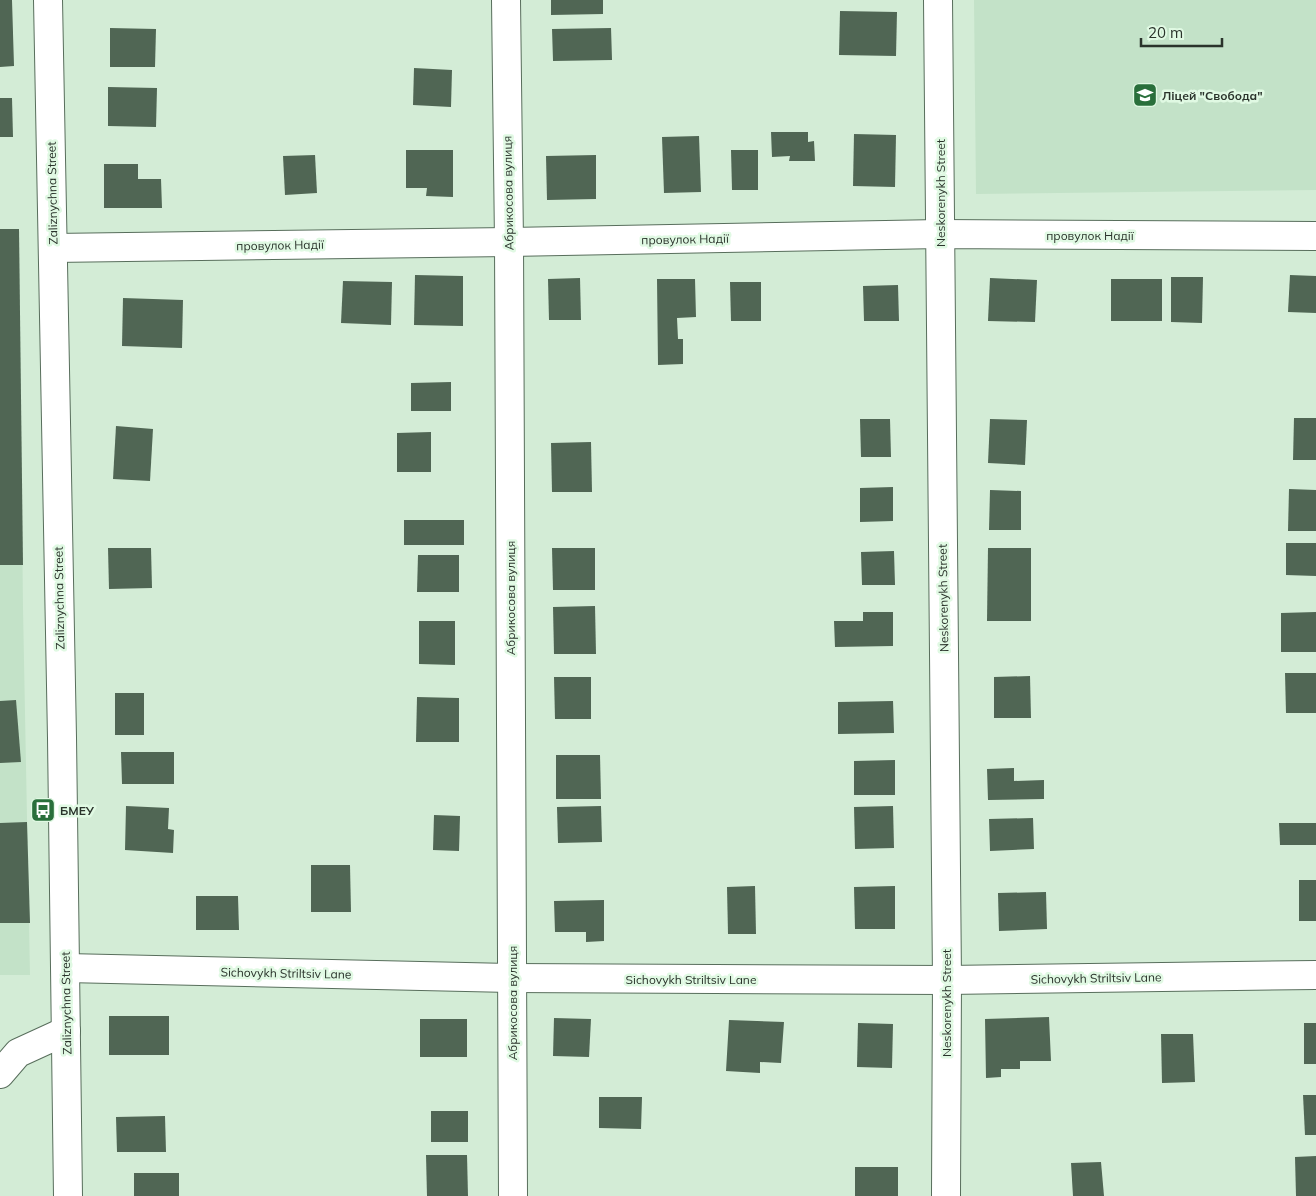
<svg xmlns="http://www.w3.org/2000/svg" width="1316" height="1196" font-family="Mulish,sans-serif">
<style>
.built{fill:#c3e2c8}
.building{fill:#506654}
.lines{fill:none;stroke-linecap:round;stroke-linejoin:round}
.minor-casing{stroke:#586e5c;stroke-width:30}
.minor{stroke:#fff;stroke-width:28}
.labels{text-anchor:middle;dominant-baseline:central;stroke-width:5;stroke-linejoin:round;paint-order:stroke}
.poi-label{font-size:12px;font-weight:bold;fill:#2a332b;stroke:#e0f9e3;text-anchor:start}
.street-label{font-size:12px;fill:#2a332b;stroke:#e0f9e3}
</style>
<rect width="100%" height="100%" fill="#d3ecd6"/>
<g class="built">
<polygon points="974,0 1316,0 1316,190 976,194"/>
<polygon points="0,229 19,229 23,608 30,975 0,975"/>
</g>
<g class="building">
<polygon points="0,0 12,0 14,66 0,67"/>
<polygon points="551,0 603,0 603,14 551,15"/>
<polygon points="840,11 897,12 896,56 839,55"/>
<polygon points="110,28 156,29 155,67 110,67"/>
<polygon points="611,28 612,60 553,61 552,29"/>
<polygon points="414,68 452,70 451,107 413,105"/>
<polygon points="108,87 157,88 156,127 108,126"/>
<polygon points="0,98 12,98 13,137 0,137"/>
<polygon points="771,132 808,132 808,142 814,141 815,161 789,161 790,156 772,157"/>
<polygon points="854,134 896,135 895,187 853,186"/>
<polygon points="699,136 701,192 664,193 662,137"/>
<polygon points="406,150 453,150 453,197 426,196 427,188 406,188"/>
<polygon points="731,150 758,150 758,190 732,190"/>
<polygon points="315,155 317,193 285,195 283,156"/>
<polygon points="596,155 596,199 547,200 546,156"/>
<polygon points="104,164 138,164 138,179 161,179 162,208 104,208"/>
<polygon points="0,229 19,229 23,565 0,565"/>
<polygon points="415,275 463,276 463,326 414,325"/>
<polygon points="1290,275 1316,276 1316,313 1288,312"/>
<polygon points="1171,277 1203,277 1202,323 1171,322"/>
<polygon points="580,278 581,320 549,320 548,279"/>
<polygon points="990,278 1037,280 1035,322 988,321"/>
<polygon points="657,279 695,279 696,317 677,318 678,339 683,339 683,364 658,365"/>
<rect x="1111" y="279" width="51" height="42"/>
<polygon points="343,281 392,282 391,325 341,323"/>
<polygon points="730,282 761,282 761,321 731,321"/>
<polygon points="898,285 899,321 864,321 863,286"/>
<polygon points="123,298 183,300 182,348 122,346"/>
<polygon points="451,382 451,411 411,411 411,383"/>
<polygon points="1294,418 1316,418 1316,460 1293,460"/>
<polygon points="860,419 890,419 891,457 861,457"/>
<polygon points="990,419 1027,420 1025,465 988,463"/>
<polygon points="116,426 153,429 150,481 113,479"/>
<polygon points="431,432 431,472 397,472 397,433"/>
<polygon points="591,442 592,492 552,492 551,443"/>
<polygon points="893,487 893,521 860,522 860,488"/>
<polygon points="1289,489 1316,490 1316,531 1288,531"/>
<polygon points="990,490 1021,491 1021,530 989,530"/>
<rect x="404" y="520" width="60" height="25"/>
<polygon points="1286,543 1316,543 1316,576 1286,575"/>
<polygon points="108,548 151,548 152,588 109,589"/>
<polygon points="552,548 595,548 595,590 553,590"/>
<polygon points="988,548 1031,548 1031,621 987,621"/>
<polygon points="894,551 895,585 862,585 861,552"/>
<polygon points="418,555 459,555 459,592 417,592"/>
<polygon points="595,606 596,654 554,654 553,607"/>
<polygon points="863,612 893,612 893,646 835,647 834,621 863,621"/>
<polygon points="1316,612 1316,652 1281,652 1281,613"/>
<polygon points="419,621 455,621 455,665 419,664"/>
<polygon points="1285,673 1316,673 1316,713 1286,713"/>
<polygon points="1030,676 1031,718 994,718 994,677"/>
<polygon points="554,677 591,677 591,719 555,719"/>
<rect x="115" y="693" width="29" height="42"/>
<polygon points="417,697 459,698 459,742 416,742"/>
<polygon points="16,700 21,762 0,763 0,701"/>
<polygon points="893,701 894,733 838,734 838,702"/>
<polygon points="121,752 174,752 174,784 122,784"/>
<polygon points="556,755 600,755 601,799 556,799"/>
<polygon points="895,760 895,795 854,795 854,761"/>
<polygon points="1014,768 1014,781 1044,780 1044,799 988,800 987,769"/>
<polygon points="126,806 169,808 168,829 174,830 173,853 125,850"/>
<polygon points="601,806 602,842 558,843 557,807"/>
<polygon points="893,806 894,848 855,849 854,807"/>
<polygon points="434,815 460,816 459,851 433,850"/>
<polygon points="1033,818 1034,849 990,851 989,819"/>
<polygon points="27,822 30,923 0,923 0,823"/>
<polygon points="1279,823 1316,823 1316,845 1280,845"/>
<polygon points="311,865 350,865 351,912 311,912"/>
<rect x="1299" y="880" width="17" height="41"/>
<polygon points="755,886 756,934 728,934 727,887"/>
<polygon points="895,886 895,929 855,929 854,887"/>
<polygon points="1046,892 1047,929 999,931 998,893"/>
<polygon points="196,896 238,896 239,930 196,930"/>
<polygon points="604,900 604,941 586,942 586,932 555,932 554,901"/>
<rect x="109" y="1016" width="60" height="39"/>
<polygon points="1049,1017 1051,1061 1020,1061 1020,1069 1001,1069 1001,1077 986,1078 985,1019"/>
<polygon points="554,1018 591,1019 589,1057 553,1056"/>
<rect x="420" y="1019" width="47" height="38"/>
<polygon points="729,1020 784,1022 781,1063 760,1062 760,1073 726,1071"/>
<polygon points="858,1023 893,1024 892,1068 857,1067"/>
<rect x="1304" y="1023" width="12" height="41"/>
<polygon points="1161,1034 1193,1034 1195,1082 1162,1083"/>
<polygon points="1303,1095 1316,1095 1316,1135 1305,1135"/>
<polygon points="599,1097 642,1097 641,1129 599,1128"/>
<rect x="431" y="1111" width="37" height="31"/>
<polygon points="165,1116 166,1152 117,1152 116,1117"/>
<polygon points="426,1155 467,1155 468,1196 427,1196"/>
<polygon points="1316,1156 1316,1196 1296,1196 1295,1157"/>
<polygon points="1101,1162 1104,1196 1073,1196 1071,1163"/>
<rect x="855" y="1167" width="43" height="29"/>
<rect x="134" y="1173" width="45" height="23"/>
</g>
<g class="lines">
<defs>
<g id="minor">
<polyline points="48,0 62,738 68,1196"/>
<polyline points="506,0 509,242 513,1196"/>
<polyline points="938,0 947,980 946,1196"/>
<polyline points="53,248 509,242 940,234 1316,236"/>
<polyline points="66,968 511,978 947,980 1316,975"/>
<polyline points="0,1074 18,1053 66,1031"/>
</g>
</defs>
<use href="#minor" class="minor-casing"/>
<use href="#minor" class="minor"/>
</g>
<defs>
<symbol id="school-square" viewBox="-11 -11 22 22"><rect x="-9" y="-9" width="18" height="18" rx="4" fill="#296f3b" stroke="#e0f9e3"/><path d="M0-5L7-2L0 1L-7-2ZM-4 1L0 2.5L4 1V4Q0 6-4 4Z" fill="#fff"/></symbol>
<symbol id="bus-square" viewBox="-11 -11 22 22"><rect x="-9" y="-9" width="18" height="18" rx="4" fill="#296f3b" stroke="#e0f9e3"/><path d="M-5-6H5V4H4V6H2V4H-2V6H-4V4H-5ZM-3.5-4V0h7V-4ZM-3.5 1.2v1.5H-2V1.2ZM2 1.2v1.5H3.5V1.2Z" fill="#fff"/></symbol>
</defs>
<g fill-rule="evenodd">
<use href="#school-square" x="1131" y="81" width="28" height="28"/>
<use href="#bus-square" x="29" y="796" width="28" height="28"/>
</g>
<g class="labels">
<g class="poi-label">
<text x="1162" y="95">Ліцей "Свобода"</text>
<text x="60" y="810">БМЕУ</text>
</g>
<g class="street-label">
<text transform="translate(52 193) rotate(-91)">Zaliznychna Street</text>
<text transform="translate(508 193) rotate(-91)">Абрикосова вулиця</text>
<text transform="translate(940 193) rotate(-90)">Neskorenykh Street</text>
<text x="1090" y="235">провулок Надії</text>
<text transform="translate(685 239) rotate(-1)">провулок Надії</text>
<text transform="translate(280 245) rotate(-1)">провулок Надії</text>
<text transform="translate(59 598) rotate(-91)">Zaliznychna Street</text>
<text transform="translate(510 598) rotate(-90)">Абрикосова вулиця</text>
<text transform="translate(943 598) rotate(-91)">Neskorenykh Street</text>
<text transform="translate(286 973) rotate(1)">Sichovykh Striltsiv Lane</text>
<text transform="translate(1096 978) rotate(-1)">Sichovykh Striltsiv Lane</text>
<text x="691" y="979">Sichovykh Striltsiv Lane</text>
<text transform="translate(66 1003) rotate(-91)">Zaliznychna Street</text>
<text transform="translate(512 1003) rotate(-90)">Абрикосова вулиця</text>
<text transform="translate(946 1003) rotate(-90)">Neskorenykh Street</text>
</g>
</g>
<path d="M1141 38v8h81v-8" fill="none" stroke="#2a332b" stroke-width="2.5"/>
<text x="1148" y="38" font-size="15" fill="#2a332b" stroke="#e0f9e3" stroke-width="4" paint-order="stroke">20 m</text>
</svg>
